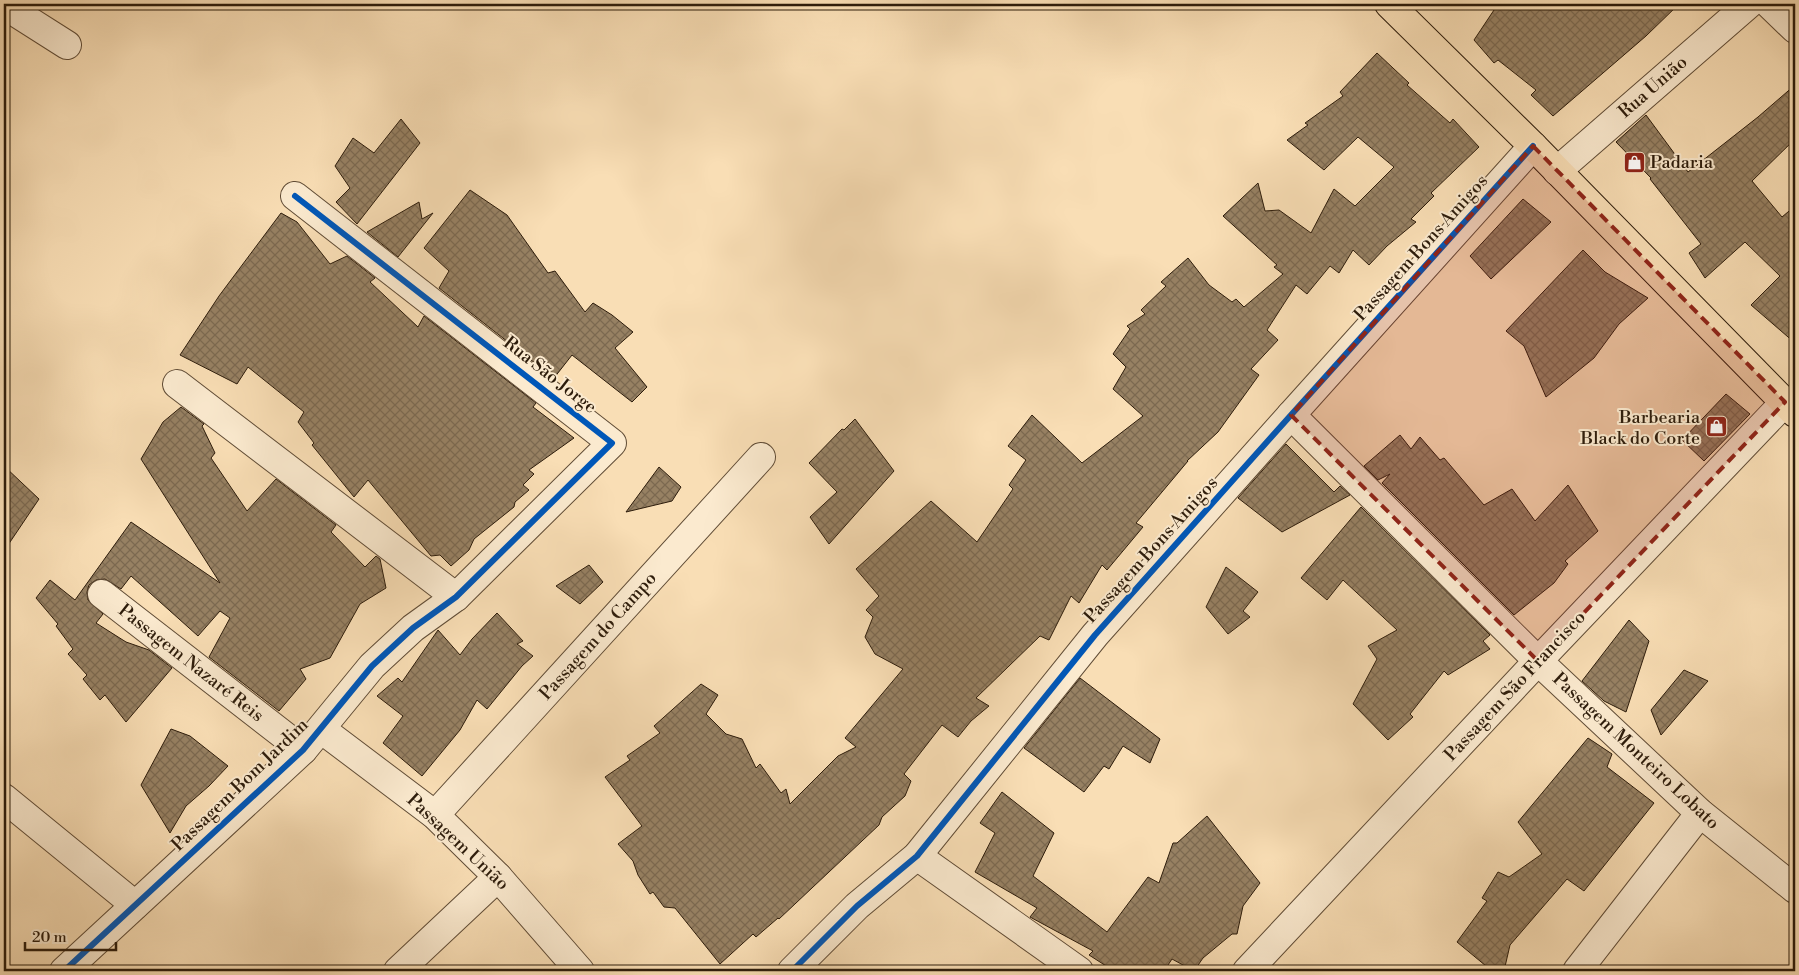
<svg xmlns="http://www.w3.org/2000/svg" width="1799" height="975" font-family="'Libre Bodoni',serif">
<style>
.building{fill:url(#building-cross-hatch);stroke:#2d1c0b}
.lines{fill:none;stroke-linecap:round;stroke-linejoin:round}
.minor-casing{stroke:#604c36;stroke-width:30}
.major-casing{stroke:#2d1c0b;stroke-width:30}
.minor{stroke:#fbeacf;stroke-width:28}
.major{stroke:#f9deb5;stroke-width:28}
.cycleway-casing{stroke:#fbeacf;stroke-width:9}
.cycleway{stroke:#0057b8;stroke-width:6}
.marked{fill:#8f2418;fill-opacity:0.2;stroke:#8f2418;stroke-width:4;stroke-dasharray:10 6;stroke-linejoin:round}
.labels{text-anchor:middle;dominant-baseline:central;stroke-width:4;stroke-linejoin:round;paint-order:stroke}
.street-label{font-size:18px;fill:#2d1c0b;stroke:#fbeacf}
.poi-label{font-size:18px;fill:#2d1c0b;stroke:#fbeacf;text-anchor:start}
</style>
<defs>
<pattern id="building-cross-hatch" width="8" height="8" patternUnits="userSpaceOnUse" patternTransform="scale(1.25)"><rect width="8" height="8" fill="#978163"/><path d="M0 0l8 8M0 8l8-8" fill="none" stroke="#7c6950"/></pattern>
</defs>
<rect width="100%" height="100%" fill="#f9deb5"/>
<filter id="stains"><feTurbulence type="fractalNoise" baseFrequency=".004" numOctaves="4"/><feColorMatrix values="0 0 0 0 .2 0 0 0 0 .09 0 0 0 0 .02 0 0 0 .5 -.17"/></filter>
<radialGradient id="worn" r=".72"><stop offset=".6" stop-color="#630" stop-opacity="0"/><stop offset="1" stop-color="#630" stop-opacity=".3"/></radialGradient>
<g class="building">
<polygon points="1498,4 1679,4 1646,36 1553,116 1531,95 1536,90 1498,60 1494,63 1474,40"/>
<polygon points="1377,53 1409,83 1407,85 1450,123 1453,119 1479,147 1431,193 1434,196 1411,219 1416,222 1387,246 1369,265 1353,250 1339,273 1330,266 1307,294 1296,285 1267,330 1278,340 1251,369 1259,375 1218,432 1187,461 1188,461 1136,523 1143,527 1107,570 1102,565 1079,603 1071,596 1049,640 1040,636 976,698 989,706 971,721 958,737 942,725 904,774 911,781 905,796 882,817 879,825 779,919 778,918 756,937 753,934 720,964 675,908 664,907 653,892 650,894 638,875 633,861 618,844 642,826 605,777 630,760 627,756 660,733 654,726 701,684 718,695 706,714 726,734 742,739 756,768 760,764 781,793 786,789 790,804 838,756 856,747 845,738 903,669 875,654 865,637 873,617 866,610 879,596 856,569 931,501 977,542 1013,489 1009,485 1026,460 1008,446 1032,415 1082,463 1143,416 1113,389 1126,367 1113,354 1130,329 1127,326 1145,314 1141,310 1166,286 1161,282 1188,258 1209,285 1232,302 1236,299 1244,307 1283,274 1274,267 1277,265 1223,216 1258,183 1265,211 1279,210 1311,233 1334,189 1355,206 1394,167 1358,137 1324,170 1287,140 1308,125 1305,123 1343,96 1340,92"/>
<polygon points="1795,85 1795,139 1752,181 1782,217 1795,206 1795,343 1751,305 1780,276 1745,242 1705,278 1689,253 1701,244 1650,179 1651,178 1616,142 1646,115 1688,172 1758,117"/>
<polygon points="401,119 420,143 357,224 336,202 350,188 335,166 353,138 374,153"/>
<polygon points="470,190 507,215 548,273 555,271 585,312 593,303 612,315 633,332 615,348 647,387 632,402 572,355 554,378 439,288 449,271 424,248"/>
<polygon points="1523,199 1551,222 1491,279 1470,256"/>
<polygon points="419,202 422,219 433,213 398,257 367,232"/>
<polygon points="281,213 297,222 330,264 347,256 375,278 370,282 418,327 424,316 536,403 533,407 574,438 529,470 534,474 523,485 529,490 515,502 514,507 474,539 469,550 451,566 440,555 431,556 368,480 354,497 312,445 314,443 298,422 304,412 248,367 237,384 180,355 219,296"/>
<polygon points="1583,250 1605,272 1648,298 1619,324 1594,358 1546,397 1524,346 1506,331"/>
<polygon points="1726,394 1750,414 1704,461 1682,440"/>
<polygon points="181,407 204,424 202,426 215,453 211,458 247,511 276,479 336,525 331,532 365,567 376,556 380,559 386,588 360,604 330,658 300,669 306,679 279,711 209,657 230,618 220,611 198,636 131,576 121,589 105,579 96,580 89,585 87,592 88,600 103,614 96,623 126,642 149,650 172,668 126,722 105,695 100,700 83,679 87,675 68,654 73,649 56,626 58,624 36,598 50,580 75,600 131,522 220,583 141,459 163,422"/>
<polygon points="855,419 894,471 829,544 810,517 837,492 809,463 842,429 844,430"/>
<polygon points="1400,435 1411,449 1420,437 1440,460 1444,458 1484,505 1512,489 1535,521 1568,485 1598,531 1565,561 1568,564 1554,583 1514,615 1382,483 1390,474 1378,480 1364,466"/>
<polygon points="1286,444 1334,492 1340,486 1350,495 1282,532 1238,498"/>
<polygon points="4,466 39,499 4,551"/>
<polygon points="659,467 681,487 672,501 626,512"/>
<polygon points="1361,507 1490,635 1483,641 1490,649 1448,675 1444,671 1410,714 1413,717 1388,740 1353,704 1377,659 1368,646 1397,630 1343,580 1327,600 1301,578"/>
<polygon points="589,565 603,582 580,604 556,586"/>
<polygon points="1226,567 1258,592 1243,611 1250,617 1228,634 1206,607"/>
<polygon points="497,613 523,641 517,644 533,656 522,666 487,709 477,700 460,730 422,776 383,743 403,716 377,696 398,678 402,682 438,630 460,655 472,639"/>
<polygon points="1629,620 1649,641 1626,712 1604,701 1582,681"/>
<polygon points="1684,670 1708,681 1661,735 1651,710"/>
<polygon points="1080,678 1160,739 1150,763 1123,746 1109,769 1104,766 1084,792 1024,748"/>
<polygon points="171,729 190,736 228,766 209,786 186,806 170,833 141,785"/>
<polygon points="1588,738 1612,754 1607,767 1654,803 1584,891 1567,879 1510,945 1504,971 1492,971 1457,942 1487,901 1482,898 1498,872 1509,877 1542,854 1518,822"/>
<polygon points="1002,792 1054,833 1033,876 1107,932 1148,877 1159,883 1173,843 1177,843 1207,816 1260,883 1243,906 1237,934 1232,934 1203,958 1194,971 1172,959 1164,971 1114,971 1089,955 1093,951 1030,917 1037,908 975,872 995,833 980,823"/>
</g>
<g class="lines">
<defs>
<g id="minor">
<polyline points="1769,4 1795,29"/>
<polyline points="4,5 67,45"/>
<polyline points="1557,171 1749,4"/>
<polyline points="177,384 456,597"/>
<polyline points="1291,415 1538,661 1700,813 1795,889"/>
<polyline points="102,594 303,750"/>
<polyline points="321,729 435,815 498,877 580,971"/>
<polyline points="4,798 135,905"/>
<polyline points="435,815 761,457"/>
<polyline points="917,856 1079,971"/>
<polyline points="64,971 303,750 372,666 413,628 456,597 612,443 295,196"/>
<polyline points="398,971 498,877"/>
<polyline points="792,971 857,906 917,856 1095,635 1291,415 1533,146"/>
<polyline points="1247,971 1538,661 1785,402"/>
<polyline points="1577,971 1700,813"/>
</g>
<polyline id="major" points="1389,4 1533,146 1795,413"/>
</defs>
<use href="#minor" class="minor-casing"/>
<use href="#major" class="major-casing"/>
<use href="#minor" class="minor"/>
<use href="#major" class="major"/>
<defs>
<g id="cycleway">
<polyline points="64,971 303,750 372,666 413,628 456,597 612,443 295,196"/>
<polyline points="792,971 857,906 917,856 1095,635 1291,415 1533,146"/>
</g>
</defs>
<use href="#cycleway" class="cycleway-casing"/>
<use href="#cycleway" class="cycleway"/>
</g>
<path class="marked" d="M1533 146 1785 402 1538 661 1291 415Z"/>
<defs>
<symbol id="shop-square" viewBox="-11 -11 22 22"><rect x="-9" y="-9" width="18" height="18" rx="4" fill="#8f2418" stroke="#fbeacf"/><path d="M-5-2.5h2.3a2.7 3.5 0 0 1 5.4 0H5L5.5 6h-11ZM-1.5-2.5h3a1.5 2.3 0 0 0-3 0Z" fill="#fff"/></symbol>
</defs>
<g fill-rule="evenodd">
<use href="#shop-square" x="1622" y="150" width="25" height="25"/>
<use href="#shop-square" x="1704" y="414" width="25" height="25"/>
</g>
<g class="labels">
<g class="street-label">
<text transform="translate(1653 87) rotate(-41)">Rua União</text>
<text transform="translate(1421 248) rotate(-48)">Passagem Bons Amigos</text>
<text transform="translate(550 375) rotate(38)">Rua São Jorge</text>
<text transform="translate(1151 550) rotate(-48)">Passagem Bons Amigos</text>
<text transform="translate(598 636) rotate(-48)">Passagem do Campo</text>
<text transform="translate(191 663) rotate(38)">Passagem Nazaré Reis</text>
<text transform="translate(1515 686) rotate(-47)">Passagem São Francisco</text>
<text transform="translate(1636 751) rotate(43)">Passagem Monteiro Lobato</text>
<text transform="translate(240 785) rotate(-44)">Passagem Bom Jardim</text>
<text transform="translate(458 842) rotate(43)">Passagem União</text>
</g>
<g class="poi-label">
<text x="1650" y="162">Padaria</text>
<text x="1700" y="417" text-anchor="end">Barbearia<tspan x="1700" dy="21">Black do Corte</tspan></text>
</g>
</g>
<rect width="1799" height="975" fill="none" stroke="#f9deb5" stroke-width="20"/>
<rect x="5" y="5" width="1789" height="965" fill="none" stroke="#2d1c0b" stroke-width="2.5"/>
<rect x="10" y="10" width="1779" height="955" fill="none" stroke="#2d1c0b"/>
<path d="M25 942v8h91v-8" fill="none" stroke="#2d1c0b" stroke-width="2.5"/>
<text x="32" y="942" font-size="15" fill="#2d1c0b" stroke="#fbeacf" stroke-width="4" paint-order="stroke">20 m</text>
<rect width="100%" height="100%" filter="url(#stains)"/>
<rect width="100%" height="100%" fill="url(#worn)"/>
</svg>
